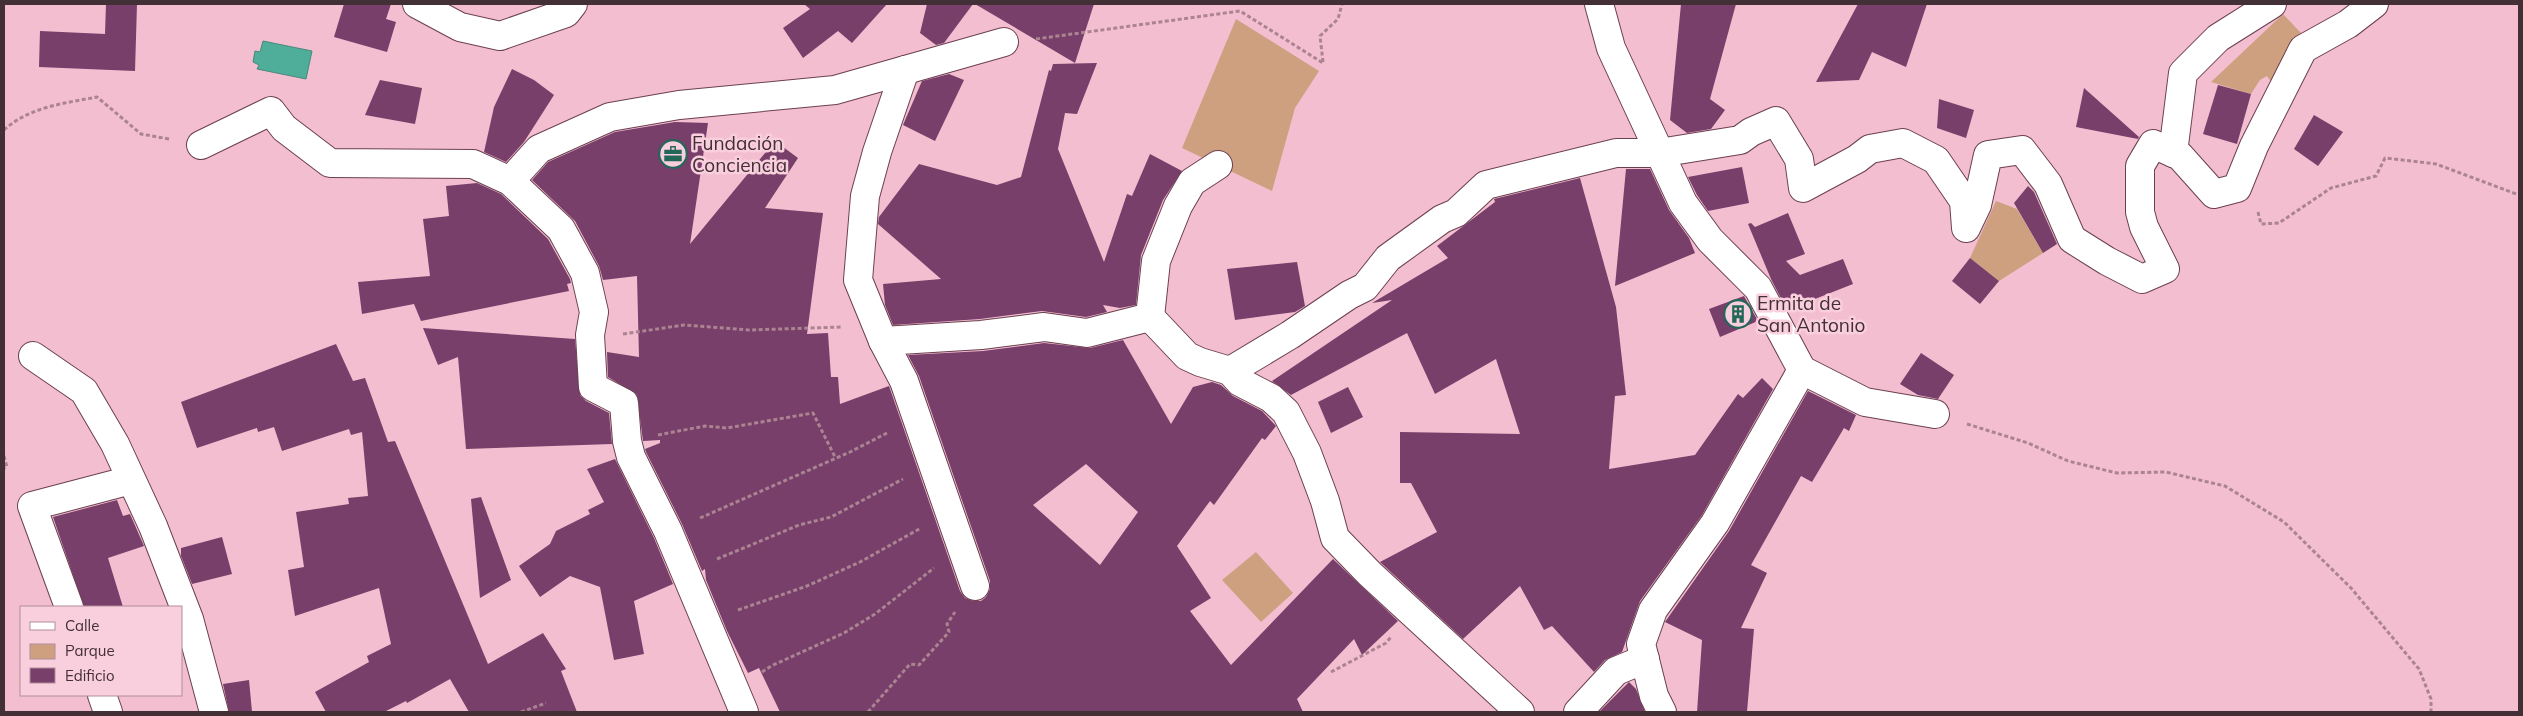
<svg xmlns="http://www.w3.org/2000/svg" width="2523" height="716" font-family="Mulish,sans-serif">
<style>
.green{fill:#cfa080}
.water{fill:#4eae99;stroke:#4b887b}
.building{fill:#773f6a;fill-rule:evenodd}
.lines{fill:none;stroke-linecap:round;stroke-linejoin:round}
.street-casing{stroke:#6b4050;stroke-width:30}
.path{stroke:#ab8391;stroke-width:3;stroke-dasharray:4 2.5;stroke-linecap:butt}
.street{stroke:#fff;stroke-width:28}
.labels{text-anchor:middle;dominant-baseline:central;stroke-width:5;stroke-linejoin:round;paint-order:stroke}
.poi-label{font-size:19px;fill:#432f36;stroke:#f9cedd;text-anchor:start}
</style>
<rect width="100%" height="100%" fill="#f3bed0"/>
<g class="green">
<polygon points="2283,14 2301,33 2271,82 2267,76 2260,80 2251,94 2211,82"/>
<polygon points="1236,19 1319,71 1295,108 1272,191 1182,148"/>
<polygon points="1996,201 2017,209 2043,253 1999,281 1970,258"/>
<polygon points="1256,552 1293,593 1261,622 1222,580"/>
</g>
<polygon class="water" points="263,41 312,51 306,79 257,69 259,65 253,62 255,51 260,52"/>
<g class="building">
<polygon points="106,4 137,4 135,71 39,67 40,31 105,34"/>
<polygon points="344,4 391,4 386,19 396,22 387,52 334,37"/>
<polygon points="804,4 887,4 852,43 838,31 803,58 783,28 810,9"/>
<polygon points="927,4 973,4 944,43 936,45 920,33"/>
<polygon points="975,4 1094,4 1075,63"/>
<polygon points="1681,4 1736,4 1710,99 1725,110 1711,129 1687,133 1670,120"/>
<polygon points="1858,4 1927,4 1906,67 1872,52 1859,80 1816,82"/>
<polygon points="1097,63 1077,114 1065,113 1058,149 1104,262 1127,194 1132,196 1150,154 1182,171 1163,200 1141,255 1136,305 1120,308 1103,305 1107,312 1086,317 1042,311 980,319 893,325 885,305 883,284 941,279 878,224 879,217 919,164 997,185 1021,177 1049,70 1051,71 1053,64"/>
<polygon points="512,69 534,80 554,95 524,142 506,162 484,152 494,107"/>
<polygon points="949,74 964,80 935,141 903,125 922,81"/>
<polygon points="380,80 422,88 415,124 365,115"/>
<polygon points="2218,85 2251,94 2237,144 2203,134"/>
<polygon points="2084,88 2139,137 2138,139 2076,127"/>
<polygon points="1939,99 1974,110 1966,138 1937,128"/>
<polygon points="2314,115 2343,132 2318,166 2294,149"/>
<path d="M675 122 708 123 690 244 775 141 798 158 765 208 823 213 807 334 828 333 831 377H838L840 404 889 386 960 591 965 598 973 601H981L986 597 990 589V581L919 376 908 355 983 351 1044 343 1090 348 1123 340 1171 424 1193 387 1212 382 1221 385 1233 396 1262 411 1276 426 1265 440 1262 438 1214 505 1210 501 1177 546 1211 598 1190 611 1231 665 1333 559 1398 621 1362 655 1354 639 1297 699 1303 712H780L759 668 748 673 727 631 706 580 705 569 702 571 682 524 646 452 645 449 660 443V440L643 441 637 395 608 377 607 352 639 357 637 276 603 280 599 266 575 221 532 180 548 162 615 132ZM1086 464 1138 512 1100 565 1033 505Z"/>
<polygon points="1742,167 1749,203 1708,211 1697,195 1688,177"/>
<polygon points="1626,169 1650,169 1669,210 1689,238 1695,253 1615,286"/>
<polygon points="1580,178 1616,307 1626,395 1615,396 1609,469 1695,455 1738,394 1743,398 1762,378 1773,389 1702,515 1640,601 1622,652 1605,660 1594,672 1552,626 1544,630 1520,586 1463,639 1380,562 1437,532 1411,483 1400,483 1400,432 1520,434 1496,359 1435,394 1407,333 1291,395 1272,381 1392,300 1372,303 1448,258 1437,246 1495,202 1494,199"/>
<polygon points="477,183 501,194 548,239 570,279 571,283 567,284 569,291 421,321 414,304 362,314 358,282 430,276 423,219 449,216 446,186"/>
<polygon points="2028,186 2034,192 2057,244 2043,253 2014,203"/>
<polygon points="1788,213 1805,254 1786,261 1800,275 1843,259 1853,284 1787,310 1771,279 1748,224 1751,223 1755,227"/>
<polygon points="1970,258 1999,281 1980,304 1952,281"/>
<polygon points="1297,262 1305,306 1295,312 1235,320 1227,269"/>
<polygon points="1744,296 1758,321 1720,337 1709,309"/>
<polygon points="423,328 575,339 580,395 586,401 609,413 612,444 466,449 458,357 438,365"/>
<polygon points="336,344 353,381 365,378 388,442 395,441 488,664 543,633 566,669 561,671 577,712 469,712 450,679 407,703 406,701 384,712 326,712 315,692 369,662 367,656 391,644 379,588 295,616 288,570 304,567 296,512 349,504 348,498 368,496 362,432 351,435 349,429 282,451 274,427 258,432 257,428 197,448 181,402"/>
<polygon points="1921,353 1954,375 1938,399 1918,395 1900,384"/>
<polygon points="1348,387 1363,417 1331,433 1318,402"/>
<polygon points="1808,391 1856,415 1849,431 1844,428 1812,482 1801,476 1751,565 1767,573 1741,628 1754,629 1747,712 1697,712 1702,640 1665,622 1729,531"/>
<polygon points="615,459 654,538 673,584 634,601 644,654 614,660 600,587 570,576 540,597 519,566 550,544 556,531 590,514 588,510 604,502 587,469"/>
<polygon points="481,497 511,580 480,598 471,499"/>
<polygon points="117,500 123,516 130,514 144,546 108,558 123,607 84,607 53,517"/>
<polygon points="222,537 232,574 192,584 181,556 181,548"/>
<polygon points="249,680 252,712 229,712 223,684"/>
<polygon points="1629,682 1636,689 1645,712 1599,712"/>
</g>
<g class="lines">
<defs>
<g id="street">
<polyline points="417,4 460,27 500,36 566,13 573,4"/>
<polyline points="1599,4 1611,48 1683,203 1710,240 1758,288 1802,370 1865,402 1935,414"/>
<polyline points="905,70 877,152 865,196 858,280 883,341 904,381 975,586"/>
<polyline points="201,145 271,111 284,128 330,163 473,164 510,181 561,229 585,273 594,312 590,335 593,387 624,403 627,441 631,457 668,531 744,712"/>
<polyline points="2173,153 2183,73 2218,38 2272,4"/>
<polyline points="510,181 539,149 610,117 679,105 835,90 1004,42"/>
<polyline points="1150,317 1187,356 1200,362 1230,371 1290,335 1349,295 1365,287 1388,258 1442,219 1456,213 1486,185 1616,153 1659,153 1740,140 1751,132 1776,121 1799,159 1803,188 1857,159 1870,149 1903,143 1936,160 1964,201 1966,228 1977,205 1988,155 2022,150 2048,184 2072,239 2107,261 2142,279 2165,269 2144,227 2140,212 2140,166 2153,144 2180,156 2214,194 2237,188 2254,146 2303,49 2348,24 2374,4"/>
<polyline points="1150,317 1156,261 1178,206 1192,182 1218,165"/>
<polyline points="883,341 981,335 1044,327 1087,333 1150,317"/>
<polyline points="33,356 84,391 115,444 153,526 189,619 214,712"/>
<polyline points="1230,371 1240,382 1271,398 1286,412 1307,453 1325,501 1335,538 1370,574 1520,712"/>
<polyline points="69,607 32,506 131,480"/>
<polyline points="102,695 108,712"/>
<polyline points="1578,712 1616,671 1645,659"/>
<polyline points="1662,712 1654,696 1641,644 1653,610 1715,523 1802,370"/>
</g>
</defs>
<use href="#street" class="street-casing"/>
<g class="path">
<polyline points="1036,39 1240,11 1323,63"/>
<polyline points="1323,62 1320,36 1338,19 1342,4"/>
<path d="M4 130C29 107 65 103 97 97L141 134 169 139"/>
<polyline points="2258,212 2261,224 2279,223 2331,188 2376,176 2385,158 2436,164 2519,195"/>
<polyline points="623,334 684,325 749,330 841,327"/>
<polyline points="1967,424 2028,443 2068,461 2117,473 2166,472 2225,486 2284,522 2351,588 2419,669 2431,699 2431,712"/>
<polyline points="658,435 705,426 727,428 813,413 835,457"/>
<polyline points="4,456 7,467 4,468"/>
<polyline points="700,518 850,452 887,433"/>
<polyline points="717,559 799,525 831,517 903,479"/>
<polyline points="738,610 807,586 860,562 921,528"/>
<polyline points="762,672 771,666 844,633 875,614 934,568"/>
<polyline points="1331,672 1386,643 1391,637"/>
<polyline points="521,712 546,703"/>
<polyline points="868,712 910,664 919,665 949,632 947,624 955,612"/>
</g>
<use href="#street" class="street"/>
</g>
<defs>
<symbol id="office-ring" viewBox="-11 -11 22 22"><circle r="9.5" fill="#f9cedd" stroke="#226758" stroke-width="1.5"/><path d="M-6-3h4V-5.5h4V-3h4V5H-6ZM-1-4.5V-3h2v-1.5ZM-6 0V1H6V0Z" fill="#226758"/></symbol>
<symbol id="building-ring" viewBox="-11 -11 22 22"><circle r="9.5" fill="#f9cedd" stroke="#226758" stroke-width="1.5"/><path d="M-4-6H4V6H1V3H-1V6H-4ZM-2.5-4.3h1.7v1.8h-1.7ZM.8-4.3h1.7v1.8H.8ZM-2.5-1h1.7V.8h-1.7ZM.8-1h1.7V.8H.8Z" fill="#226758"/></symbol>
</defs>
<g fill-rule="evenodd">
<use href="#office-ring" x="657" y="138" width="32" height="32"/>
<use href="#building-ring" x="1722" y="298" width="32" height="32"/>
</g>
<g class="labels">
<g class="poi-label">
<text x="692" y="143">Fundación<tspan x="692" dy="22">Conciencia</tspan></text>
<text x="1757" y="303">Ermita de<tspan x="1757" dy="22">San Antonio</tspan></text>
</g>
</g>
<rect width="2523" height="716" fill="none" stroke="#432f36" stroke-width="10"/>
<rect x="20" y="606" width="162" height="90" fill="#f9cedd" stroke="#b08e9a"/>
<rect x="30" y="622" width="25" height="8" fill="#ffffff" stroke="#b08e9a"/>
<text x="65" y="631" font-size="15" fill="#432f36">Calle</text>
<rect x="30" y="644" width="25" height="15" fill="#cfa080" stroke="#b08e9a"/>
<text x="65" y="656" font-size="15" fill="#432f36">Parque</text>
<rect x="30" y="668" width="25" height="15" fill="#773f6a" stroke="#b08e9a"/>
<text x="65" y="681" font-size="15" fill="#432f36">Edificio</text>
</svg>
